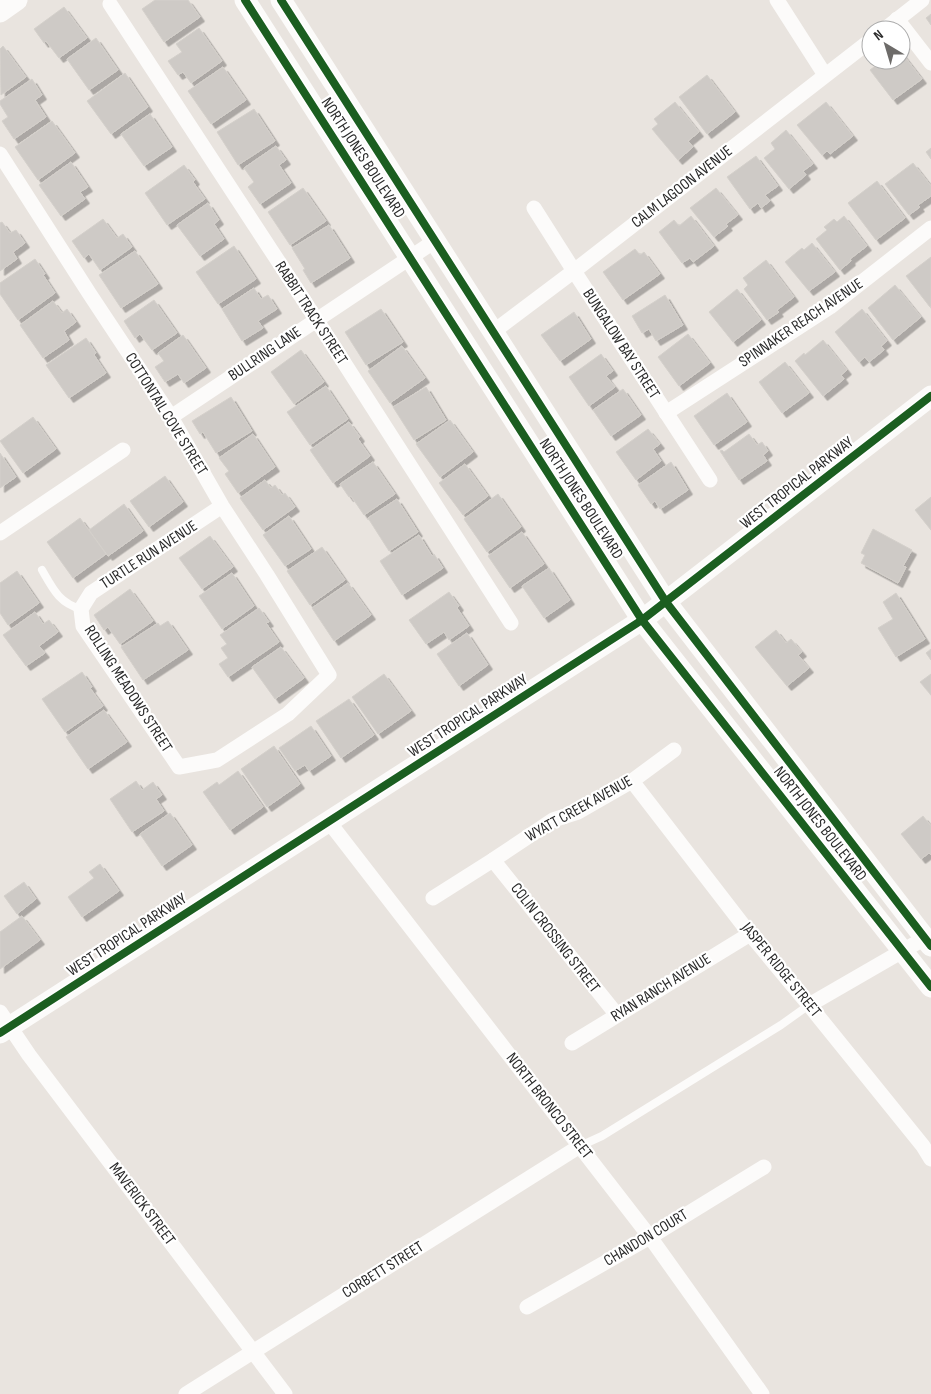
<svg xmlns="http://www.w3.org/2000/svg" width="931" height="1394" font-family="'Sofia Sans Condensed',sans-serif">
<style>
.building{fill:#cecac6;stroke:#d4d0cb;filter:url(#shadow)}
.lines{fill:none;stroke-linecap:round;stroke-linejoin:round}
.lane{stroke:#fcfbfa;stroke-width:8}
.street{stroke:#fcfbfa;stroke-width:15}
.secondary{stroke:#fcfbfa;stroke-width:21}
.cycleway-casing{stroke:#fff;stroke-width:11}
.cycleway{stroke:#1b5e20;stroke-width:8}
.labels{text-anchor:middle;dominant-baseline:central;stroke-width:4.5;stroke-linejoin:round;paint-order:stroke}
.street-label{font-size:16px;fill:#2a2a2a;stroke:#fff}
</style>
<defs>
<filter id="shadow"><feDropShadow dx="4.5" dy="4.5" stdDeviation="0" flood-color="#0004"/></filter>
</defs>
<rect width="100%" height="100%" fill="#e9e4df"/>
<g class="building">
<polygon points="155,0 188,0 200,17 164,42 142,9"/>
<polygon points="64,7 87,38 59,58 46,41 44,43 34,29"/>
<polygon points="931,14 931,25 926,18"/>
<polygon points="199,28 222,61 191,83 183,72 178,75 168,61 182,52 176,44"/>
<polygon points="96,38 118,70 89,90 67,59"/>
<polygon points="3,46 26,77 1,95 0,49"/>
<polygon points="901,52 922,79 893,100 870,70 883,60 901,60"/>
<polygon points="223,67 246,100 211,124 188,91"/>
<polygon points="125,73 148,107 111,134 87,101"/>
<polygon points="707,75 735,112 707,134 679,97"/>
<polygon points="32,79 42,95 35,100 46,117 14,139 2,121 8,117 0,104 0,101"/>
<polygon points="675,102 699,132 688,141 693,147 678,160 652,129 658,124 654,119"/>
<polygon points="826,102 853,136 830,154 827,151 822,155 797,125"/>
<polygon points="254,109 275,141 238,165 217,132"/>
<polygon points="150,114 172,147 144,166 121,134"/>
<polygon points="52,121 75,153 38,180 15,147"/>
<polygon points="786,130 813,164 803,171 806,175 789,189 764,158 775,149 771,143"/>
<polygon points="276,146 286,160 279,165 291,183 260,204 248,187 254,182 244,168"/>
<polygon points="931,148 931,159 926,152"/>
<polygon points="756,156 778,186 765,195 770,201 761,208 758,203 750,209 727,177"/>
<polygon points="71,162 88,187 80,192 85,199 61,216 39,185"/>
<polygon points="913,163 931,186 931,196 918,205 920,207 909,215 885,184"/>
<polygon points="184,165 195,180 193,182 205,199 167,225 145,193"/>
<polygon points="877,181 905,218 876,240 848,203"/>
<polygon points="303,188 326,221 290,245 268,212"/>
<polygon points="716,188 738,215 726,224 728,226 714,237 690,208"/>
<polygon points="208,203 219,220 214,224 224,239 200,256 177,225"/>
<polygon points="691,216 714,246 693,262 690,258 682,263 659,232 674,220 679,226"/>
<polygon points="844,216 867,246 850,259 851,261 840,270 816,239 827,230 824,227 834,219 837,222"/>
<polygon points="103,219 117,238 123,234 132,247 100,270 89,254 84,258 72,241"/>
<polygon points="2,222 10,233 16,230 25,243 13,252 17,259 0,271 0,223"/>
<polygon points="329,225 350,258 311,283 303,270 305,269 292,248"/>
<polygon points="812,243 835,272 809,291 785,262 802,248 804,250"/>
<polygon points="234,246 256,279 218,304 196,272"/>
<polygon points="635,249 640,255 644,252 660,274 623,300 603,272"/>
<polygon points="135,251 158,284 121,308 99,275"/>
<polygon points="931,257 931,306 930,307 906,276"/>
<polygon points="35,259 45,274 43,275 55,293 18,320 0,294 0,283"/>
<polygon points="766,260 794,297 777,310 779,312 767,320 744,289 748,285 743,278"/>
<polygon points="895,285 921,317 893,340 868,308"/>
<polygon points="254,288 261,299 268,295 277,309 258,321 263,328 242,341 222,309"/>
<polygon points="737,289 761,320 733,342 709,312"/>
<polygon points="665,295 683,325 656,341 649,329 642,333 632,316"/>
<polygon points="154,300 177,333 152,350 140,334 135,338 124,321"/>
<polygon points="53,301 62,313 67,309 76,322 64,331 69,340 43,358 20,325"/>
<polygon points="381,309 403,342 366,365 345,332"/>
<polygon points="862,309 887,341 881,346 884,350 869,362 865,357 859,362 835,332"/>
<polygon points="574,312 591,339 560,361 541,335"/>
<polygon points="688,334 710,363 679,386 658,357"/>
<polygon points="183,335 206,368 184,383 178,374 165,382 155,367 164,361 158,353"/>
<polygon points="86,338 96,353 94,355 106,373 69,398 46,365"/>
<polygon points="823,340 847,370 841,375 844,379 823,396 795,361 804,353 805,355"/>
<polygon points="402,346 425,378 390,403 368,371"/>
<polygon points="301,350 324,382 294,404 271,372"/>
<polygon points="601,354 613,371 606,376 615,387 589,406 569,377"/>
<polygon points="785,362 809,393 782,413 759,382"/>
<polygon points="326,386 348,419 310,445 287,412"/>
<polygon points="426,387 446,420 414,440 393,407"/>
<polygon points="623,389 641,415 611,436 593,410"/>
<polygon points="727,393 747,422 714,445 694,416"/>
<polygon points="231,397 252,431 216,453 203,432 200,434 192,421"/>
<polygon points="33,417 56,449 23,473 0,441"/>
<polygon points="450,420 473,452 440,477 416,444"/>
<polygon points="349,422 360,437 358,439 370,456 333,483 310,450"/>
<polygon points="648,429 660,444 653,449 661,461 636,480 616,452"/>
<polygon points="253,434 275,467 238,493 225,474 229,471 219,458"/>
<polygon points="749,434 757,445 762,442 768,451 763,455 767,461 739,480 720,451 722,450 724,452"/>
<polygon points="0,453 16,477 0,488"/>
<polygon points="373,462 395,494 364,515 351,496 349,497 340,484"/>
<polygon points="671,462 688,490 660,509 655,501 651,504 638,485"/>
<polygon points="465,464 488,496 463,515 439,483"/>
<polygon points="165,476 183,502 149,527 130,501"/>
<polygon points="265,480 271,488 275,485 282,495 285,493 295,507 263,530 240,498"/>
<polygon points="498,494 521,527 487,552 464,519"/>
<polygon points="931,497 931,530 915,510"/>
<polygon points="397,499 418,532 389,551 368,518"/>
<polygon points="124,504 143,531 108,556 89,530"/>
<polygon points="289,516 311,549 285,566 263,535"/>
<polygon points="80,518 106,554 73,578 47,542"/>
<polygon points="873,529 912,550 903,566 906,567 898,583 861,563 865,555 861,553"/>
<polygon points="522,532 544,564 510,588 488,556"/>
<polygon points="419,535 432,556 434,554 443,568 402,595 380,561"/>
<polygon points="210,536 233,567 202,589 179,558"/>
<polygon points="322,547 345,580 310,605 287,571"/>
<polygon points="549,568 570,600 544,618 522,586"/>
<polygon points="17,571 39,603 8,625 0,613 0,583"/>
<polygon points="232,573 254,606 222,629 199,596"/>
<polygon points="348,583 371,615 334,641 312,608"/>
<polygon points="130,589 153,621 120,644 108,627 104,630 94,615"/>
<polygon points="449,592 459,606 457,608 469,626 449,640 444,632 426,644 409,620"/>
<polygon points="896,593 925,639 896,657 878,628 893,619 883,602"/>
<polygon points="259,608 269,622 266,623 279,642 228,677 219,664 228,658 221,648 227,644 220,635"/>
<polygon points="35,612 43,624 49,620 58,632 39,646 45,653 26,666 3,635"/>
<polygon points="168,621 188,650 143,680 121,647 158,623 160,626"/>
<polygon points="776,630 786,643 791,639 802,652 798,655 809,668 787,686 755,647"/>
<polygon points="467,633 488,665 459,686 437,654"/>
<polygon points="281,647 304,678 275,699 252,667"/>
<polygon points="931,649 931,660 926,653"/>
<polygon points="82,672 92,687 90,688 103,706 65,732 42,699"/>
<polygon points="384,674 411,711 378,734 352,697"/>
<polygon points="931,674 931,695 920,682"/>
<polygon points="349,699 374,735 341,758 316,721"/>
<polygon points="104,710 127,742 88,769 66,737"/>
<polygon points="311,726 331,756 309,771 305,765 295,771 279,748"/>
<polygon points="274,746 300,784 267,807 241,769"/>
<polygon points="238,771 263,807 230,830 203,792 217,782 219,785"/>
<polygon points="136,781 142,790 153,782 162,795 156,799 164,811 132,832 110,799"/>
<polygon points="170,813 192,845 162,866 140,834"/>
<polygon points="923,816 931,826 931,855 929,853 921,859 901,834"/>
<polygon points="100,864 119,891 82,917 68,897 94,878 89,872"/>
<polygon points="24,882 36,899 17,914 4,896"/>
<polygon points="22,916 40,940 0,969 0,932"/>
</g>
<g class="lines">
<g class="lane">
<path d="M42 570C53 589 59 603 81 609"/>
<polyline points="580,1146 602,1136 781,1025 809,1005"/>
</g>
<g class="street">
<polyline points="777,0 825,75"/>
<polyline points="110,4 316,319 511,623"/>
<polyline points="897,19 931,63"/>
<polyline points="884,30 922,0"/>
<polyline points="0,154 89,293 171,417 222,506 267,575 329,675 288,714 217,760 179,767 83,626 81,609 91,593 222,506"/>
<polyline points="534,208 574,271 710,480"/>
<polyline points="493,332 574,271 871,40"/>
<polyline points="666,413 830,307 931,228"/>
<polyline points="171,417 435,241"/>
<polyline points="0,533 123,450"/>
<polyline points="632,781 750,934 809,1005 923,1146 931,1159"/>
<polyline points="329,822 650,1237 762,1394"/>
<polyline points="493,860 617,1015"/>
<polyline points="433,898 493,860 553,820 578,812 632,781 674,750"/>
<polyline points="809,1005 925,938"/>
<polyline points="0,1012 29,1055 285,1394"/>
<polyline points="572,1043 750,934"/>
<polyline points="527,1307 650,1237 764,1167"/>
<polyline points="186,1394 580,1146"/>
</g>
<g class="secondary">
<polyline points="245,0 642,620 931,987"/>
<polyline points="281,0 666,602 931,946"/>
<polyline points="0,12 17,0"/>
<polyline points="0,1033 642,620 931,396"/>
</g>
<defs>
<g id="cycleway">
<polyline points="245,0 642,620 931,987"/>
<polyline points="281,0 666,602 931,946"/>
<polyline points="0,1033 642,620 931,396"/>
</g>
</defs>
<use href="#cycleway" class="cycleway-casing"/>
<use href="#cycleway" class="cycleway"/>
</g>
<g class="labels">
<g class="street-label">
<text transform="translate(363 158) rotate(57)">NORTH JONES BOULEVARD</text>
<text transform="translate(682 187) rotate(-38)">CALM LAGOON AVENUE</text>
<text transform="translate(311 313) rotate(57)">RABBIT TRACK STREET</text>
<text transform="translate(801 323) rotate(-34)">SPINNAKER REACH AVENUE</text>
<text transform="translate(621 344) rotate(57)">BUNGALOW BAY STREET</text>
<text transform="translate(265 354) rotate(-34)">BULLRING LANE</text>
<text transform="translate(166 414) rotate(58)">COTTONTAIL COVE STREET</text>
<text transform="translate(797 483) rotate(-38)">WEST TROPICAL PARKWAY</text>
<text transform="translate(581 499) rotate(57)">NORTH JONES BOULEVARD</text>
<text transform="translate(149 555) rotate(-33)">TURTLE RUN AVENUE</text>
<text transform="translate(128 689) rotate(57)">ROLLING MEADOWS STREET</text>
<text transform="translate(468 716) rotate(-33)">WEST TROPICAL PARKWAY</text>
<text transform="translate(579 809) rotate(-29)">WYATT CREEK AVENUE</text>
<text transform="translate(820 824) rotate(52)">NORTH JONES BOULEVARD</text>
<text transform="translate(127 935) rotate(-33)">WEST TROPICAL PARKWAY</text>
<text transform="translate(555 938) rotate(52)">COLIN CROSSING STREET</text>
<text transform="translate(781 970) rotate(51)">JASPER RIDGE STREET</text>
<text transform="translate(661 988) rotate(-32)">RYAN RANCH AVENUE</text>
<text transform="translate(549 1106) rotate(52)">NORTH BRONCO STREET</text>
<text transform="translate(142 1204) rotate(53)">MAVERICK STREET</text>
<text transform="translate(646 1238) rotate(-31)">CHANDON COURT</text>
<text transform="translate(383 1270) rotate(-32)">CORBETT STREET</text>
</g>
</g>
<g transform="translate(886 45) rotate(322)"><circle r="24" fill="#ffffff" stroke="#aaaaaa"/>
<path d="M0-4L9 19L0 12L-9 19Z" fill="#6d6b69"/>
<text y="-8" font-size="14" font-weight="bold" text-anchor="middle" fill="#2a2a2a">N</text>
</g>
</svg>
